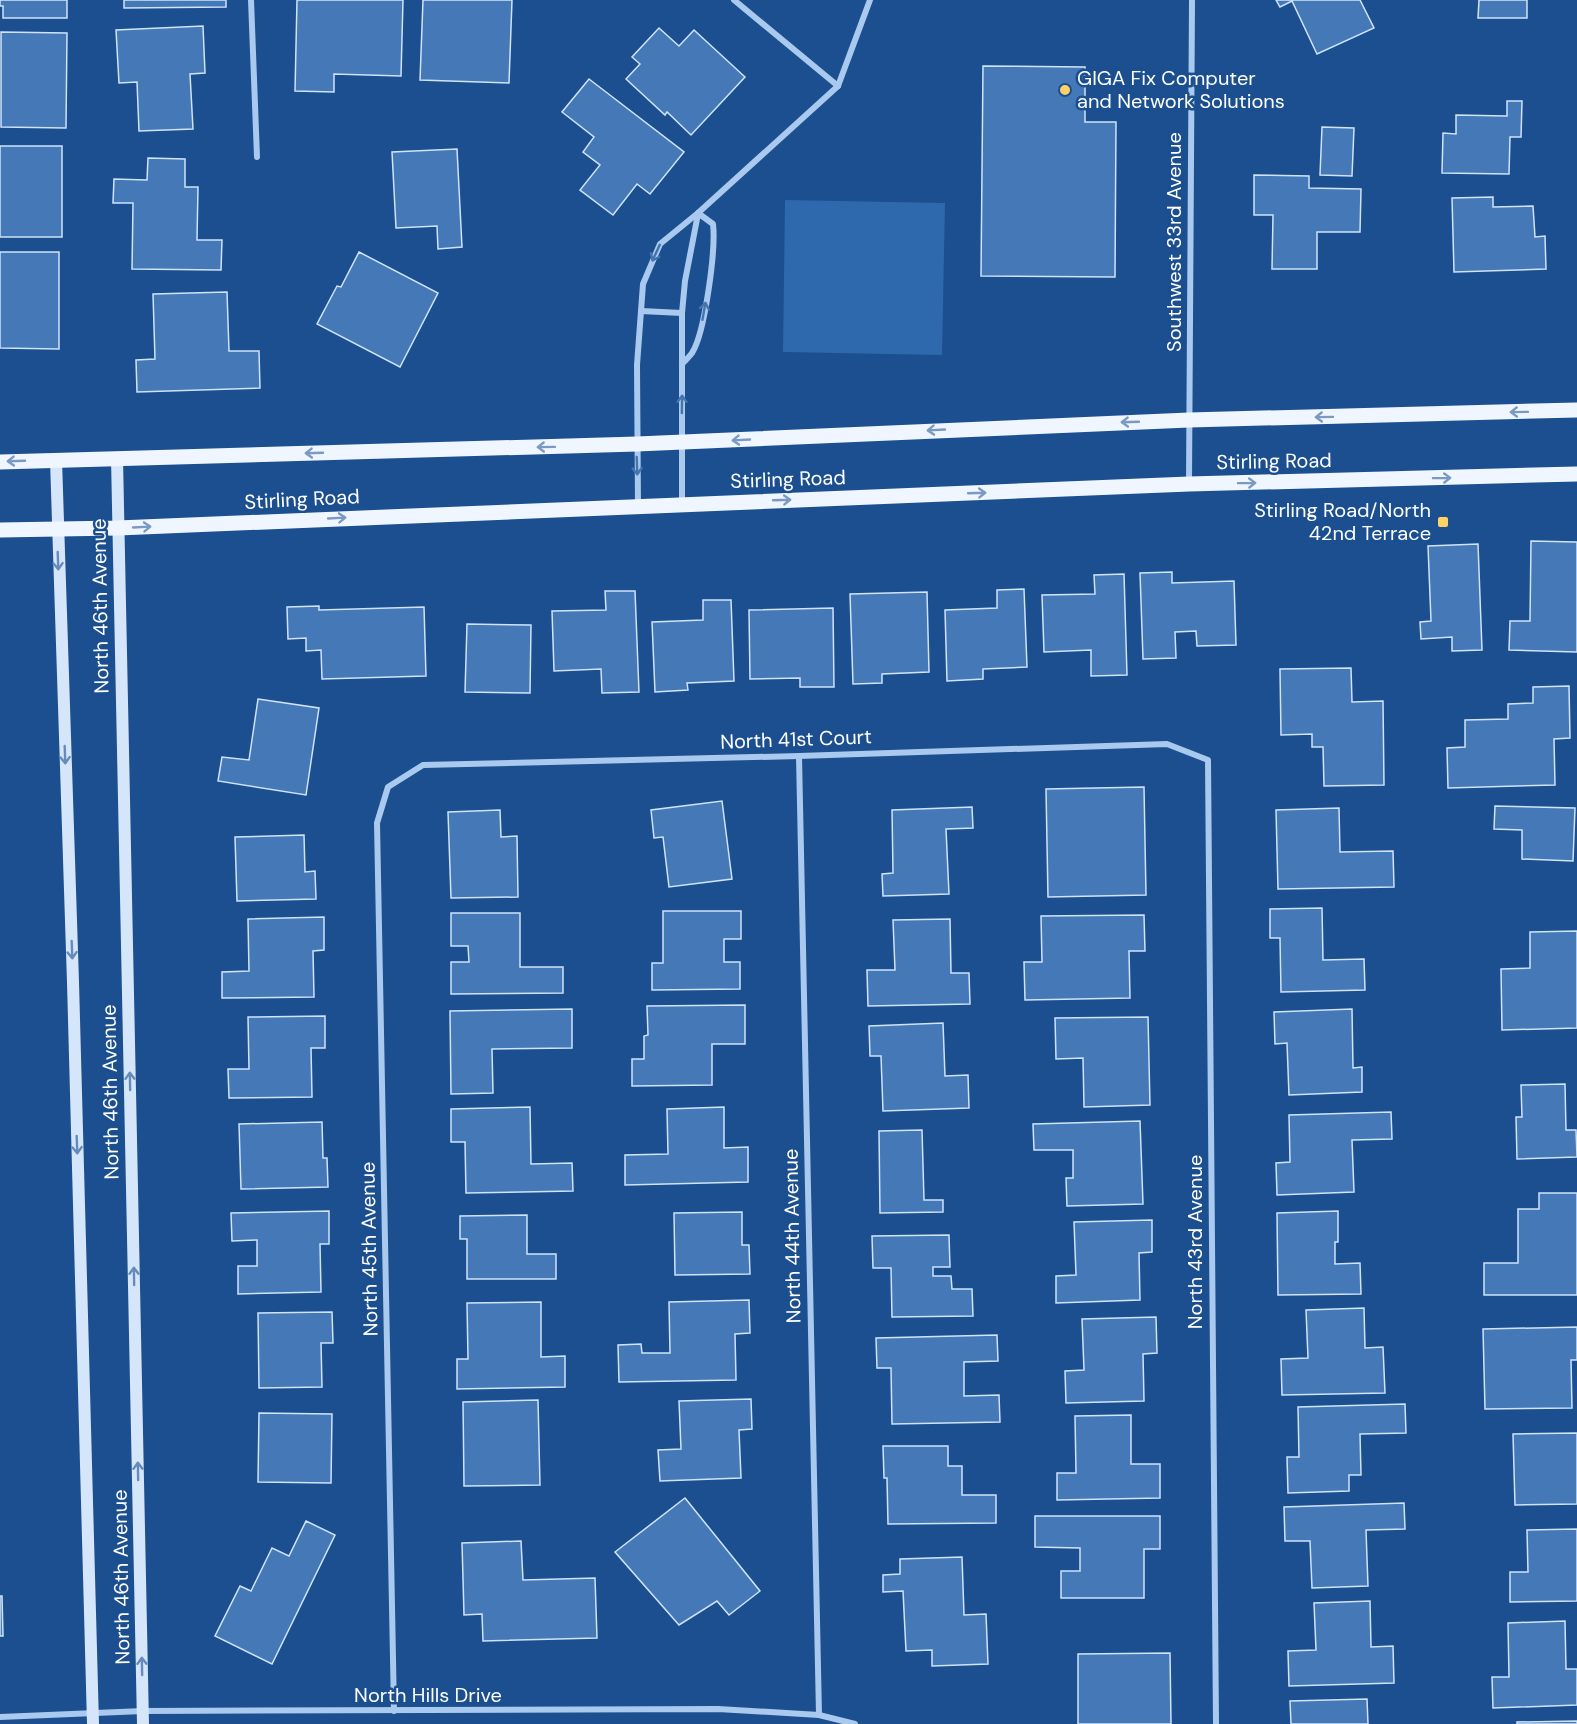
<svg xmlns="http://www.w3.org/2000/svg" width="1577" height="1724" font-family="'DM Sans',sans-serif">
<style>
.green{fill:#2e69ad}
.building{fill:#4478b7;stroke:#cfe3fa;stroke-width:1.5}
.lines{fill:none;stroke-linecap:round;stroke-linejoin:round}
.street{stroke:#a9c9ee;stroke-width:6}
.secondary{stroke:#d6e6fa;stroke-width:12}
.primary{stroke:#f0f6ff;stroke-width:15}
.oneway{stroke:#4674ac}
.oneway2{stroke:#7b9ac1}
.oneway3{stroke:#668bba}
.poi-dot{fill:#ffd166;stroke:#1b4f8f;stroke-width:2}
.labels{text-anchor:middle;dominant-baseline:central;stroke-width:5;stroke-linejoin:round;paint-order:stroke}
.poi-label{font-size:20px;fill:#fff;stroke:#1b4f8f;text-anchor:start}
.street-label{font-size:20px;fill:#fff;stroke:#1b4f8f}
</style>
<rect width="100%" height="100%" fill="#1b4f8f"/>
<polygon class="green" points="785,200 945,203 942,355 783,352"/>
<g class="building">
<polygon points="0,0 67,0 67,18 3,18 3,6 0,6"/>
<polygon points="124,0 226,0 226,7 124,8"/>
<polygon points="297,0 403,0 401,76 334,74 334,92 295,91"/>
<polygon points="423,0 512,0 509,83 420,80"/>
<polygon points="1276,0 1360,0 1374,28 1317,54 1292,1 1280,7"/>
<polygon points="1479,0 1527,0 1527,18 1478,18"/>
<polygon points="203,26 205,73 190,74 193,129 139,131 137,82 119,83 116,30"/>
<polygon points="659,28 679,46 694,30 745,77 691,135 667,112 665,115 626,79 640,64 632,57"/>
<polygon points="1,32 67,33 66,128 1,127"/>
<polygon points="983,66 1085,67 1085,122 1116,122 1115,277 981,276"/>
<polygon points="589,79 684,152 650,194 637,184 613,215 580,190 600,165 583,152 594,137 562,112"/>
<polygon points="1507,101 1522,101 1521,137 1510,137 1509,174 1442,173 1443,133 1456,134 1456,115 1507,116"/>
<polygon points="1322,127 1354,128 1352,176 1320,175"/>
<rect x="0" y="146" width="62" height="91"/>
<polygon points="457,149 462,247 438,249 437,226 396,228 392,152"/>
<polygon points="148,158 185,159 185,187 198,187 197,240 222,240 221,270 132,269 133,203 113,203 114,179 147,180"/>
<polygon points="1254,175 1309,176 1309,188 1361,189 1360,232 1317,232 1317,269 1272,269 1273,215 1254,215"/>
<polygon points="1493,197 1493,207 1533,206 1535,237 1545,236 1546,269 1454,272 1452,198"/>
<polygon points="0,252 59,252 59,349 0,348"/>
<polygon points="359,252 438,293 400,367 317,324 337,286 341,287"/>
<polygon points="227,292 229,351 259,351 260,388 137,392 136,360 155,359 153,294"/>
<polygon points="1531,541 1577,542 1577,652 1509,650 1510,621 1530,621"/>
<polygon points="1478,544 1482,650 1452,651 1452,637 1421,639 1420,622 1431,621 1428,546"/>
<polygon points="1172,572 1172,583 1234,581 1236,645 1197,646 1196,631 1175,632 1176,658 1143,659 1140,573"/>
<polygon points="1124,574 1127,675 1091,676 1091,650 1044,652 1042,595 1095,594 1094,575"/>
<polygon points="1024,589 1027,667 983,669 983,679 947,681 945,610 997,608 997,590"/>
<polygon points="605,591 635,591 639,692 602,693 601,669 554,671 552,611 606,610"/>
<polygon points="927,592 929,672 882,674 882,683 853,684 850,594"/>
<polygon points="703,600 731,600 734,681 687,683 688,690 655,692 652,622 703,620"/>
<polygon points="319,606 319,610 424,607 426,676 322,679 321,650 306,651 306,638 288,639 287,607"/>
<polygon points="833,608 834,687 800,687 800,678 750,679 749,610"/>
<polygon points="467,624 531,625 530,693 465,692"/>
<polygon points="1351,668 1352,702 1383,701 1384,785 1324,786 1323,747 1312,747 1312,734 1281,735 1280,669"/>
<polygon points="1569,686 1570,738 1554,739 1555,785 1448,788 1447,748 1465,747 1465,720 1508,719 1508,704 1533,703 1533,687"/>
<polygon points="258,699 319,708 306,795 218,781 222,757 249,760"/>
<polygon points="1144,787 1146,895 1048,897 1046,789"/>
<polygon points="722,801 732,879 669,887 663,837 654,838 651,810"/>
<polygon points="1495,806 1575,808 1573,861 1522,859 1522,830 1494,829"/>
<polygon points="972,807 973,828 946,829 949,894 883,896 882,874 893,873 892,810"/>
<polygon points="1339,808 1340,852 1393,851 1394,887 1278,889 1276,810"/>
<polygon points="500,810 501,837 517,836 518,897 451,898 448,812"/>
<polygon points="304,835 305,872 315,871 316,899 237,901 235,837"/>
<polygon points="1322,908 1323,960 1364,959 1365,990 1281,992 1280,938 1270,938 1270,909"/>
<polygon points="663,911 741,911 741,939 724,939 724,962 740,962 740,989 652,990 652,963 663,963"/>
<polygon points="451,913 520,913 520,967 563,967 563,993 451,994 451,962 469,962 468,946 451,946"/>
<polygon points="1144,915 1145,951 1129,951 1130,998 1025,1000 1024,962 1042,962 1041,916"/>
<polygon points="324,917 324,950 313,951 314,997 222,998 222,972 249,971 248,919"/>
<polygon points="950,919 951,973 969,973 970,1004 868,1006 867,970 895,970 893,920"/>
<polygon points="1577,931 1577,1028 1502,1030 1501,969 1530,968 1530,932"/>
<polygon points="745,1005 745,1044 712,1044 712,1085 632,1086 632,1059 644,1059 644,1036 648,1035 647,1006"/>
<polygon points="572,1009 572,1048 492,1049 493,1093 451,1094 450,1011"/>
<polygon points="1352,1009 1353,1068 1362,1067 1362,1092 1289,1095 1287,1043 1275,1044 1274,1012"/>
<polygon points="325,1016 325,1048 311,1048 312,1097 229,1098 228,1069 249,1069 248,1017"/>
<polygon points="1148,1017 1150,1105 1084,1107 1083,1058 1056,1059 1055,1018"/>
<polygon points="943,1023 945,1076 968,1075 969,1108 883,1111 881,1056 870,1056 869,1026"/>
<polygon points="1565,1084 1566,1130 1576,1130 1577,1157 1517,1159 1516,1117 1522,1117 1521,1085"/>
<polygon points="530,1107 531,1164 572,1163 573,1191 466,1193 465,1142 451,1142 451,1109"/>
<polygon points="724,1107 724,1148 748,1147 748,1182 625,1185 625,1155 668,1154 667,1109"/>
<polygon points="1391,1112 1392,1139 1352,1140 1354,1192 1277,1195 1276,1163 1290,1162 1289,1115"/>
<polygon points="1140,1121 1143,1204 1067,1206 1066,1178 1073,1178 1073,1150 1034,1150 1033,1124"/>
<polygon points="322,1122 323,1158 327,1158 328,1187 241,1189 239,1124"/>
<polygon points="922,1130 924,1200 943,1200 943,1212 880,1213 879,1131"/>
<polygon points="1539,1193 1577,1193 1577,1295 1484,1295 1484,1263 1518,1263 1518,1209 1539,1209"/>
<polygon points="329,1211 329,1244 320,1244 321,1292 238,1294 238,1266 257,1266 257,1240 232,1241 231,1213"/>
<polygon points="1338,1211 1338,1242 1335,1242 1335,1264 1360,1263 1361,1294 1278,1295 1277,1213"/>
<polygon points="742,1212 742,1245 749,1245 750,1274 675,1275 674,1213"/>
<polygon points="527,1215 527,1254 556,1254 556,1279 467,1279 467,1239 460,1239 460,1216"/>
<polygon points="1152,1220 1152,1252 1139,1253 1140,1300 1056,1303 1056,1276 1076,1275 1074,1222"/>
<polygon points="949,1235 950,1267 933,1267 933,1276 951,1276 952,1289 972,1289 973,1316 892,1317 891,1268 873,1268 872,1236"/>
<polygon points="749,1300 750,1333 735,1334 736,1380 619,1382 618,1345 641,1344 642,1353 670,1353 669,1302"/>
<polygon points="541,1302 541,1357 565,1356 565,1387 457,1389 457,1359 468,1359 467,1303"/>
<polygon points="1364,1308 1365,1348 1383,1347 1385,1393 1282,1395 1281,1359 1308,1358 1306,1310"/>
<polygon points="332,1312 333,1343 321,1343 322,1387 259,1388 258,1313"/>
<polygon points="1156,1317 1157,1353 1143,1354 1144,1401 1066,1403 1065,1371 1084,1370 1082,1319"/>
<polygon points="1577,1327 1577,1360 1571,1360 1572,1408 1485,1409 1483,1329"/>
<polygon points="997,1335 998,1361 964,1362 964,1396 999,1395 1000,1422 892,1424 891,1368 877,1368 876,1338"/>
<polygon points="751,1399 752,1429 739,1430 741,1478 660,1481 658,1450 681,1449 679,1401"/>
<polygon points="538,1400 540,1485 464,1486 463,1402"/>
<polygon points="1405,1404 1406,1433 1360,1434 1361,1475 1349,1475 1349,1491 1288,1493 1287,1457 1299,1457 1298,1407"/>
<polygon points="259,1413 332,1414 331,1483 258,1482"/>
<polygon points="1131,1415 1131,1464 1160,1464 1160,1498 1057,1500 1057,1473 1076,1473 1075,1416"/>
<polygon points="1577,1433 1577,1504 1515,1505 1513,1434"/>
<polygon points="883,1446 948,1446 948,1466 962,1466 962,1495 996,1495 996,1523 888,1524 887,1478 884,1478"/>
<polygon points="685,1498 760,1591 729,1615 717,1601 679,1625 615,1552"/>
<polygon points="1404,1503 1405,1529 1366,1530 1368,1586 1312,1588 1310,1541 1285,1541 1284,1507"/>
<polygon points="1035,1516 1160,1516 1160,1549 1144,1549 1144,1598 1061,1598 1061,1571 1080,1571 1080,1548 1035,1547"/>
<polygon points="306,1521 335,1535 272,1664 215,1636 240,1586 251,1591 272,1548 289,1556"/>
<polygon points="1577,1529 1577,1601 1510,1602 1510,1572 1528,1572 1527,1530"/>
<polygon points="521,1541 523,1580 595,1578 597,1638 483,1641 482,1614 464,1615 462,1543"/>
<polygon points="962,1557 964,1615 986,1614 988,1664 932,1666 932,1650 906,1651 903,1591 883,1592 883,1575 900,1574 900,1559"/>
<polygon points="0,1596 2,1596 3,1636 0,1636"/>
<polygon points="1370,1601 1371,1647 1393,1646 1394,1683 1289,1686 1288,1651 1316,1650 1314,1603"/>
<polygon points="1565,1621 1566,1669 1577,1669 1577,1705 1493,1708 1492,1677 1509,1677 1508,1623"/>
<polygon points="1170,1653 1171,1724 1078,1724 1078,1654"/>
<polygon points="1367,1699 1368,1724 1291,1724 1290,1701"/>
<polygon points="1577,1721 1577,1724 1517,1724 1517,1722"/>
</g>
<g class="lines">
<g class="street">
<polyline points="251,0 257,157"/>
<polyline points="734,0 838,86"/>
<polyline points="641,311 682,313"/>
<path d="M682 364C685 361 689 357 692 353 705 333 716 249 713 224L698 213"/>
<polyline points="1189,482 1192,0"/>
<polyline points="682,504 682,313 685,281 698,214"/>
<polyline points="638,506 637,365 643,284 660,244 698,213 838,86 870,0"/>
<polyline points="799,756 819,1715"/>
<polyline points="394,1711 377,823 388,787 423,765 799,756 1167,744 1208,760 1216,1724"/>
<polyline points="0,1717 143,1711 718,1709 819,1715 855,1724"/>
</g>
<g class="secondary">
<polyline points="117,458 143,1724"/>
<polyline points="56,460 73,982 93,1724"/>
</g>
<g class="primary">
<polyline points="0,462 637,444 1189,420 1577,410"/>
<polyline points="0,530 118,528 1189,484 1577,474"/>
</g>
</g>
<defs><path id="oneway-shaft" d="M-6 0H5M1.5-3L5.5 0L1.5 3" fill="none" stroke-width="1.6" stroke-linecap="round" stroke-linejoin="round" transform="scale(1.5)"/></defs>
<g class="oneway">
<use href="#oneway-shaft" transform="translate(656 253) rotate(115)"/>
<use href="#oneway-shaft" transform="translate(704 311) rotate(-80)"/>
<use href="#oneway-shaft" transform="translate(682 404) rotate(-89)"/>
<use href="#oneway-shaft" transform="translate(637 466) rotate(88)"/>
</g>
<g class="oneway2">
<use href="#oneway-shaft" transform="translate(1519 412) rotate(179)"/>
<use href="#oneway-shaft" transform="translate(1324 417) rotate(179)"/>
<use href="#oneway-shaft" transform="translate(1130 422) rotate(178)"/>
<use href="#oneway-shaft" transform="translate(936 430) rotate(177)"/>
<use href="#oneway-shaft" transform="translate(741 440) rotate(177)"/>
<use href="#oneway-shaft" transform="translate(546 447) rotate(179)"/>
<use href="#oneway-shaft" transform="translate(314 453) rotate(178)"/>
<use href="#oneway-shaft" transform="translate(16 461) rotate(178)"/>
<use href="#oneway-shaft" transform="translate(1442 478) rotate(-1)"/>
<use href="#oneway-shaft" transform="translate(1247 483) rotate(-1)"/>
<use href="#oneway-shaft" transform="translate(977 493) rotate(-2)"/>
<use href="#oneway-shaft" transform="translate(782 500) rotate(-2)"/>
<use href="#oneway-shaft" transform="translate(337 518) rotate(-3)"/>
<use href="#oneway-shaft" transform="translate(142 527) rotate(-3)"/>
</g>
<g class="oneway3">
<use href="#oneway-shaft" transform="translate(58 561) rotate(88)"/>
<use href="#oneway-shaft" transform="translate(65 755) rotate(88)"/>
<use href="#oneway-shaft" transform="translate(72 950) rotate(88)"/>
<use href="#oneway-shaft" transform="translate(130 1081) rotate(-91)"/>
<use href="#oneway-shaft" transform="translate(77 1145) rotate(88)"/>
<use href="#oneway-shaft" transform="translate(134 1276) rotate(-91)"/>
<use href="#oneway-shaft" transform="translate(138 1471) rotate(-91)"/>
<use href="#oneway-shaft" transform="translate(142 1666) rotate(-91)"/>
</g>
<g class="poi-dot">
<circle cx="1065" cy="90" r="6"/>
<rect x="1437" y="516" width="12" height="12" rx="3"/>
</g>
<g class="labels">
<g class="poi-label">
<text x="1077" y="78">GIGA Fix Computer<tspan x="1077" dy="23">and Network Solutions</tspan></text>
<text x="1431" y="510" text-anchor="end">Stirling Road/North<tspan x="1431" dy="23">42nd Terrace</tspan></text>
</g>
<g class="street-label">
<text transform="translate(1174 242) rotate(-90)">Southwest 33rd Avenue</text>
<text transform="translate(1274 461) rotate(-1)">Stirling Road</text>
<text transform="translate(788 479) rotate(-2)">Stirling Road</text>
<text transform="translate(302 499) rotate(-3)">Stirling Road</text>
<text transform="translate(100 606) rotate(-91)">North 46th Avenue</text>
<text transform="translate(796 739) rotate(-2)">North 41st Court</text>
<text transform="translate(110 1092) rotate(-91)">North 46th Avenue</text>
<text transform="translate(792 1236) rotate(-91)">North 44th Avenue</text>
<text transform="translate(1195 1242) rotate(-90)">North 43rd Avenue</text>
<text transform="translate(369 1249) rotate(-91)">North 45th Avenue</text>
<text transform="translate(121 1577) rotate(-91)">North 46th Avenue</text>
<text x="428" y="1695">North Hills Drive</text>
</g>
</g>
</svg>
